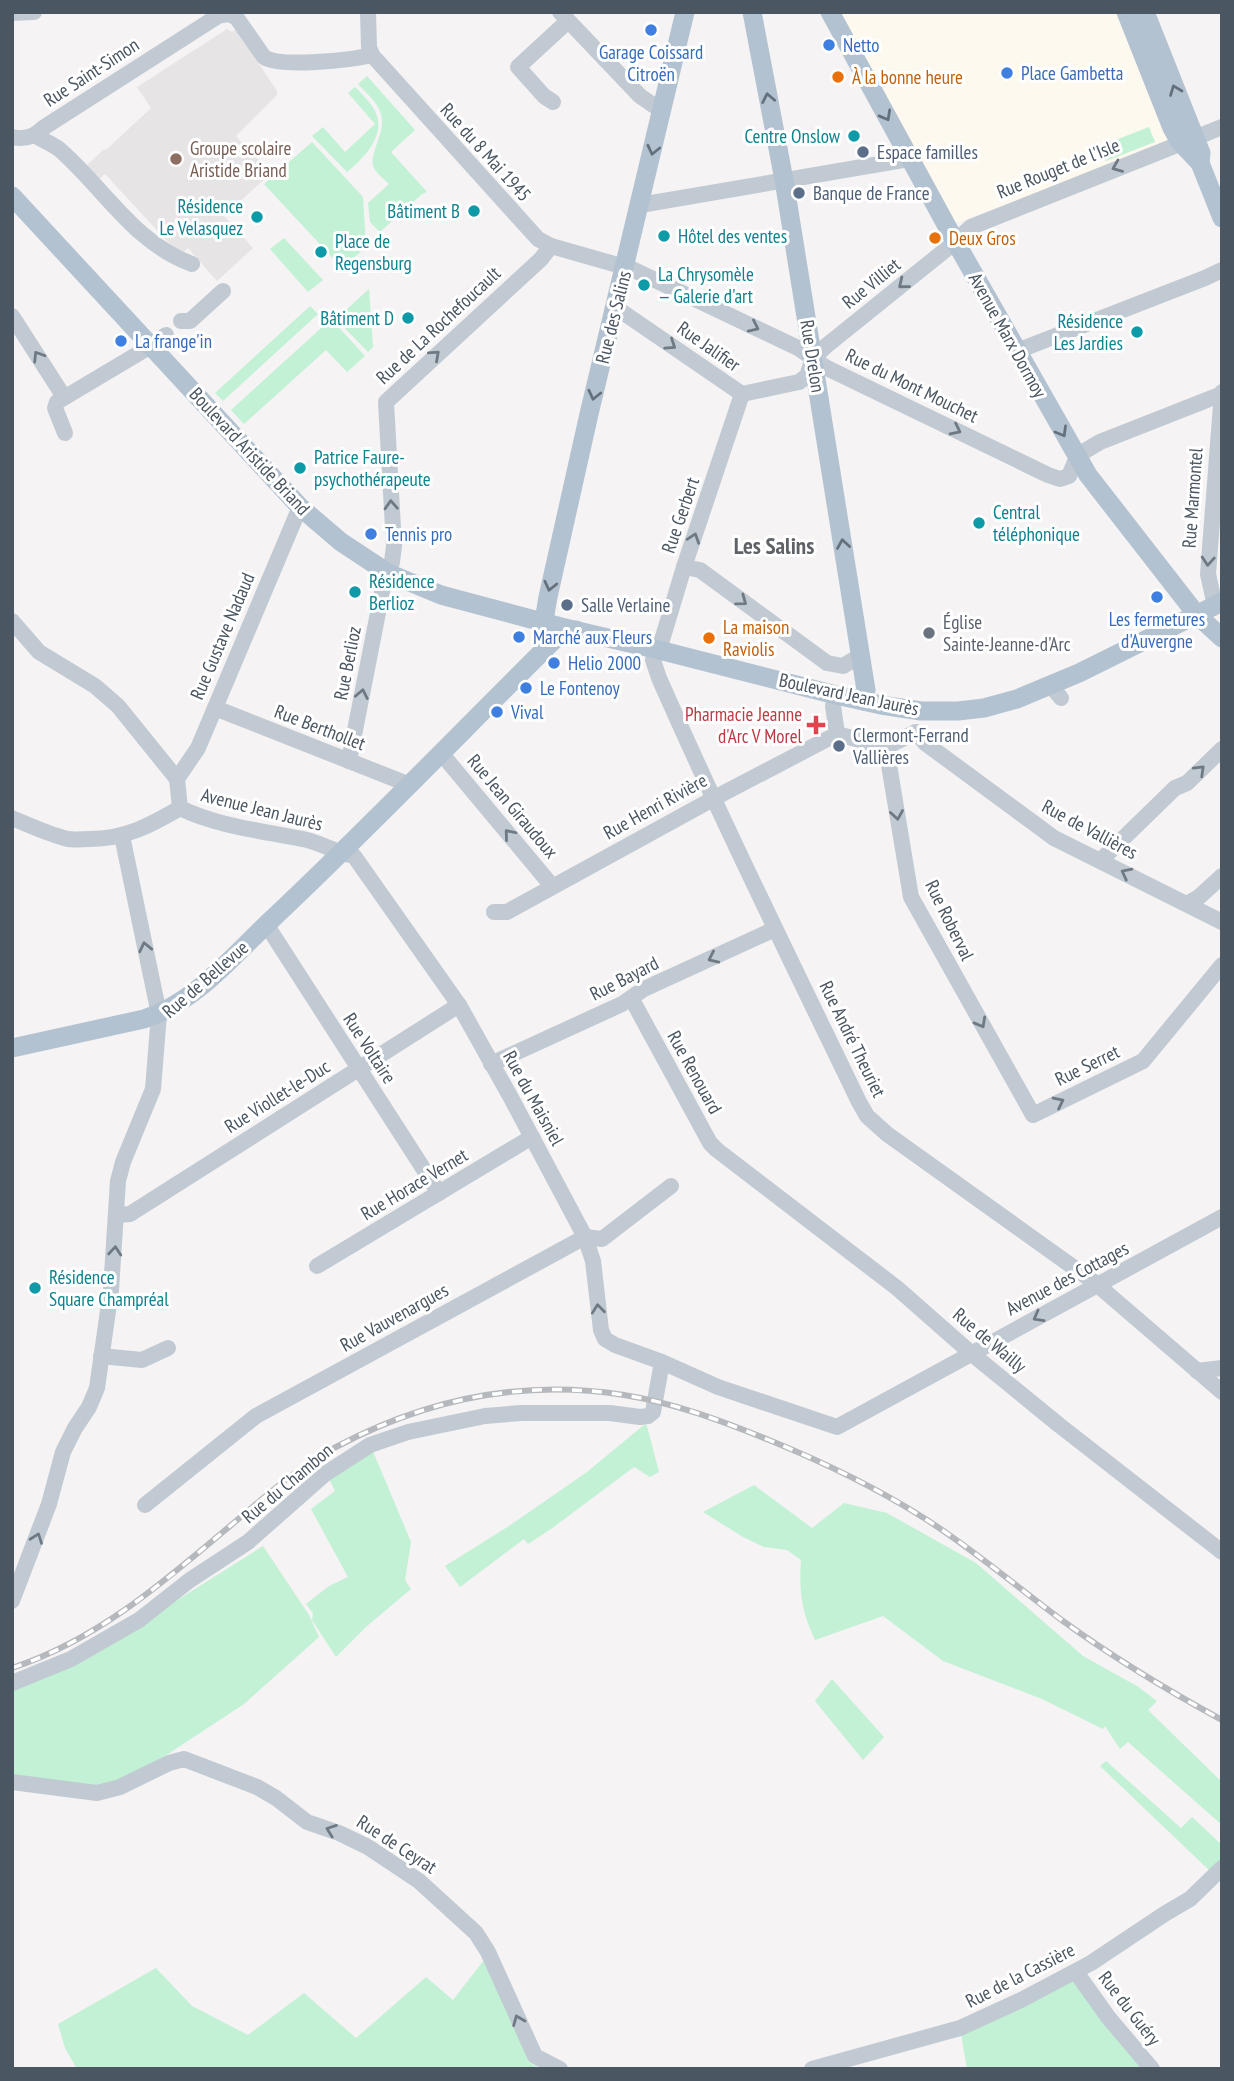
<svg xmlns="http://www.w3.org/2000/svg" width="1234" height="2081" font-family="'PT Sans Narrow',sans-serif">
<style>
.commercial{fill:#fdf9ef}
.education{fill:#e6e4e5}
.green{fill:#c3f1d5}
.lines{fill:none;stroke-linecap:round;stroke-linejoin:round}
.minor{stroke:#c1cad2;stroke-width:16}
.major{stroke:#b3c2d1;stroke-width:19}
.rail-casing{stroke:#b5b8bd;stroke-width:6}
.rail{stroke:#fff;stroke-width:3.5;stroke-dasharray:10;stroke-linecap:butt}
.oneway{stroke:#64717d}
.oneway2{stroke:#6e7983}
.shop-dot{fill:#3f7fe0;stroke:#fff;stroke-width:2.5}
.food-dot{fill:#e8710a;stroke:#fff;stroke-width:2.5}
.culture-dot{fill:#0f9aa8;stroke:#fff;stroke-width:2.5}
.service-dot{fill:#5c6f8a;stroke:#fff;stroke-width:2.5}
.education-dot{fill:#8d6e63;stroke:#fff;stroke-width:2.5}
.worship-dot{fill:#6b7280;stroke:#fff;stroke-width:2.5}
.health-dot{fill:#e0444e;stroke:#fff;stroke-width:2.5}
.labels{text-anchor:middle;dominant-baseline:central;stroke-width:6;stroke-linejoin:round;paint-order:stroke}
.shop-label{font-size:19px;fill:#366cbe;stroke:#fff;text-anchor:start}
.street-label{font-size:19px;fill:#4a5661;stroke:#fff}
.food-label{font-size:19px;fill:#c56008;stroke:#fff;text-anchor:start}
.culture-label{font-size:19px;fill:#0d838f;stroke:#fff;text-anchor:start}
.education-label{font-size:19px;fill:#785e54;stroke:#fff;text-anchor:start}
.service-label{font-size:19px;fill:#4e5e75;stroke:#fff;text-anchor:start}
.worship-label{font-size:19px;fill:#5b616d;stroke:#fff;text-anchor:start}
.health-label{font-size:19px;fill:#be3a42;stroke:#fff;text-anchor:end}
.quarter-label{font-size:23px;font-weight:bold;fill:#5f6368;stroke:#fff}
</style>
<rect width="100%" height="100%" fill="#f5f3f3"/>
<polygon class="commercial" points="834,12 1119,12 1168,140 1161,146 956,223"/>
<polygon class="education" points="227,29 232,32 236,29 277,91 277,95 236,136 271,173 224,216 253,248 217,281 188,248 180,255 105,174 97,181 85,167 104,149 106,150 151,108 137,87"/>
<g class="green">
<path d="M367 76 415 130 391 152 427 192 422 194 380 232 370 222 368 203 389 184C384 179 377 174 374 168 367 153 390 130 379 109 375 100 365 92 358 84Z"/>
<path d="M355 87C361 93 369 101 374 109 388 134 365 157 347 172L312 136 323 127 345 152 375 124 348 93Z"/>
<polygon points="1149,127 1155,142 1106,161 1100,146"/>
<polygon points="312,142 363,197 366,247 342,268 264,184"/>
<polygon points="284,238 323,280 308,292 270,249"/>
<polygon points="369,289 373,347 368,352 336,319"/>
<polygon points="310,306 318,314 223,401 215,393"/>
<polygon points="331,319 365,356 347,372 326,350 244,424 231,410"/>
<polygon points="645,1424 647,1426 659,1472 650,1477 634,1467 551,1529 528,1544 524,1539 460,1587 445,1566 509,1526 587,1472"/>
<polygon points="372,1449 411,1542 405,1580 411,1589 367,1626 336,1657 312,1620 313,1613 306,1604 329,1586 348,1577 311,1509 335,1491 328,1477"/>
<path d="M754 1485 812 1528 844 1503 887 1513 976 1563 1083 1656 1137 1686 1157 1701 1148 1710 1222 1782V1825L1128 1742 1120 1749 1105 1726 1103 1729 1042 1699 943 1661 883 1616 815 1640C801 1610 799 1592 801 1560L787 1550 764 1547 743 1537 703 1512Z"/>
<polygon points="263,1546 309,1615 319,1637 244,1704 168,1754 115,1784 93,1789 12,1778 12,1687 171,1604"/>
<polygon points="832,1679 884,1737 863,1760 815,1701"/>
<polygon points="1106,1761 1181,1828 1192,1817 1222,1845 1222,1861 1211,1872 1100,1766"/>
<polygon points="484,1960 532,2064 542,2069 77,2069 65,2048 58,2024 156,1968 192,2006 248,2035 304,1993 356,2038 426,1977 453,2000"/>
<polygon points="1076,1972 1152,2069 967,2069 960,2028"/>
</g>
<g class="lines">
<g class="minor">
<polyline points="368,12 369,47 372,55 538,239 551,246 632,269 798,348 827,368 1048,475 1060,479 1069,476 1078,455 1100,442 1222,394"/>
<polyline points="560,12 640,96 653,105 663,109"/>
<polyline points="12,13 34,12"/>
<polyline points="553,102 544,96 518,67 568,21"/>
<path d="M36 136C43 140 52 144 59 149 104 188 134 243 192 264"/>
<path d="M12 137C25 140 34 137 43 128L218 16 228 14 236 17 264 57C280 68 351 60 372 55"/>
<polyline points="640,205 909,159"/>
<polyline points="615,307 742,394 799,382 807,376 813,358 826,346 949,247 971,227 1222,127"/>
<polyline points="12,316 64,397"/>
<polyline points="181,321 190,321 223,291"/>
<polyline points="1017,351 1205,278 1222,270"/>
<path d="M742 394 684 567 659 650 653 660 659 678C722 821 791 961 859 1102L867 1116 887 1134 1094 1282 1222 1392"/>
<polyline points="65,433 55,408 57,402 151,346 166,335"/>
<polyline points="684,567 700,570 827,663 843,666 860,656"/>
<polyline points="1215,606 1208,574 1222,392"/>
<path d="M12 621 39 652 95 686 118 706 177 779 180 808C219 827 265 831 307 840 323 844 337 853 354 856L459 1005 510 1096 585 1237 593 1261 601 1330 605 1339 615 1345 662 1362 718 1387 837 1427 1222 1217"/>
<polyline points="1051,686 1061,698"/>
<polyline points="836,695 833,706 837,734"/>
<polyline points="215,708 410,785"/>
<polyline points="916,732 925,743 1054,838 1222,922"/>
<polyline points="837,734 886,747 916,732"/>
<polyline points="886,747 911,897 1033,1115 1143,1061 1222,965"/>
<polyline points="441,753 552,886"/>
<polyline points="349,761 384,582 392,562 394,546 386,402 541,259 551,246"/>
<polyline points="177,779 198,748 300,507"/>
<path d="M12 818C31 826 48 834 68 839 75 840 82 839 90 839 125 839 151 825 180 808"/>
<polyline points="1100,861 1175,788 1187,783 1222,749"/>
<polyline points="1187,904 1199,897 1222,876"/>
<polyline points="494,912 507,912 722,794 837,734"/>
<polyline points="266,924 439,1193"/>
<polyline points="630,999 635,1005 710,1143 717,1150 897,1288 972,1354 1059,1425 1222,1552"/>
<polyline points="491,1064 622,1004 644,989 775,929"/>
<polyline points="116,1215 130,1214 459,1005"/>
<polyline points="317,1266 532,1137"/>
<polyline points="101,1356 142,1360 168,1348"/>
<polyline points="1197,1371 1222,1368"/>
<polyline points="145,1505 256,1416 585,1237 602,1239 671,1186"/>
<polyline points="12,1601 49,1504 63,1452 75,1428 89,1407 97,1388 111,1290 118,1181 123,1162 153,1089 159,1014 122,836"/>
<polyline points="12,1683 71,1659 139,1620 190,1580 248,1542 325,1474 370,1445 408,1432 485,1416 521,1413 610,1413 640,1417 648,1416 653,1412 662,1362"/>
<polyline points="12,1782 97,1793 120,1787 169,1763 184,1759 257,1787 276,1798 307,1822 339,1833 368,1847 419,1881 476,1933 488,1952 535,2056 560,2069"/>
<polyline points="1076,1972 1108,2017 1152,2069"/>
<polyline points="812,2069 960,2028 1021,2000 1091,1963 1166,1913 1190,1899 1222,1868"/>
</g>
<g class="major">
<polyline points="752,12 784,180 866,690 864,701"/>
<polyline points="830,12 955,241 1088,475 1197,615 1222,638"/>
<polyline points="1126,12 1172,128 1180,142 1200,163"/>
<polyline points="1145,12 1201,153 1200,163 1222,218"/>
<polyline points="12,196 300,507 341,542 388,573 441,595 561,627 659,650 836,695 881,705 921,711 958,711 984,708 1017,699 1079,673 1222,602"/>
<polyline points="542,632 548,597 589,414 685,12"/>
<path d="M12 1048 144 1019C194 1003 231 958 269 922 367 830 460 733 556 638L576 630"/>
</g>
<defs>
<path id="rail" d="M12 1668C100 1639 167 1579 236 1521 268 1494 300 1466 336 1447 426 1399 523 1379 624 1395 675 1403 722 1421 769 1440 823 1462 875 1487 924 1518 973 1549 1017 1587 1063 1621 1114 1658 1167 1690 1222 1720"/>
</defs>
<use href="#rail" class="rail-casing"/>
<use href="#rail" class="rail"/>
</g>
<defs><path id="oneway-chevron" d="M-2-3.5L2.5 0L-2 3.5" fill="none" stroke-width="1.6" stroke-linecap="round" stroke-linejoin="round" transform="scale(1.75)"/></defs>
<g class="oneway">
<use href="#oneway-chevron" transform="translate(1175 90) rotate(-111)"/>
<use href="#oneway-chevron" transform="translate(768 98) rotate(-101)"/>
<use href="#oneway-chevron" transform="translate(886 116) rotate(61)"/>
<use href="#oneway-chevron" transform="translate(653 150) rotate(103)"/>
<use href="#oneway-chevron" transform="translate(594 395) rotate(103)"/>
<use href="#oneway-chevron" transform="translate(1062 432) rotate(60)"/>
<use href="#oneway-chevron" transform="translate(843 544) rotate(-99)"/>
<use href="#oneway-chevron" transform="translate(550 586) rotate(103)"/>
</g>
<g class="oneway2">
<use href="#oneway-chevron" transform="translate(1117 167) rotate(158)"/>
<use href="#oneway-chevron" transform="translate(903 284) rotate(141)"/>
<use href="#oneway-chevron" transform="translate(754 327) rotate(25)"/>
<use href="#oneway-chevron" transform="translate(671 345) rotate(34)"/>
<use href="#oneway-chevron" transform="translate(435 355) rotate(-42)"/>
<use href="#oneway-chevron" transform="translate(38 356) rotate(-122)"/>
<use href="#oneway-chevron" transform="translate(956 430) rotate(26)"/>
<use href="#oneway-chevron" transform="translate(391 505) rotate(-93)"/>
<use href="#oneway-chevron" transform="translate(694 538) rotate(-71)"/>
<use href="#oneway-chevron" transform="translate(1208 561) rotate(94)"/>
<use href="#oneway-chevron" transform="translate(742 601) rotate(36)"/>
<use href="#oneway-chevron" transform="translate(362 694) rotate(-79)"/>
<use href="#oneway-chevron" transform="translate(1200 770) rotate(-44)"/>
<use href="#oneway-chevron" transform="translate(897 815) rotate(81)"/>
<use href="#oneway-chevron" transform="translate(509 834) rotate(-130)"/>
<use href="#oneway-chevron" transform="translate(1126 873) rotate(-153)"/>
<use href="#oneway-chevron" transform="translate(145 947) rotate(-102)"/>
<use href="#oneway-chevron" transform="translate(713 958) rotate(155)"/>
<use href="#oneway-chevron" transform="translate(981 1023) rotate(61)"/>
<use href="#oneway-chevron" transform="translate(1059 1102) rotate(-26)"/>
<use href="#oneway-chevron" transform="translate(115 1251) rotate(-85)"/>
<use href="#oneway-chevron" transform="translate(598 1309) rotate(-96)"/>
<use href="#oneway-chevron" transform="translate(1038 1317) rotate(151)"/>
<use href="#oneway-chevron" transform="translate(37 1538) rotate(-70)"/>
<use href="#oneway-chevron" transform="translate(331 1830) rotate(-160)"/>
<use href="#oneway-chevron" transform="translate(518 2020) rotate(-112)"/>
</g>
<g class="shop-dot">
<circle cx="651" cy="30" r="7"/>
<circle cx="829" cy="45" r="7"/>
<circle cx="1007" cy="73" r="7"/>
<circle cx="121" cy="341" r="7"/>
<circle cx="371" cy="534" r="7"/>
<circle cx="1157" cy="597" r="7"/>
<circle cx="519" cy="637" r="7"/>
<circle cx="554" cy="663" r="7"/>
<circle cx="526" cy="688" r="7"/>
<circle cx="497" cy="712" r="7"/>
</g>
<g class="food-dot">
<circle cx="838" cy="77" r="7"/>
<circle cx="935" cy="238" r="7"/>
<circle cx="709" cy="638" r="7"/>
</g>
<g class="culture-dot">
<circle cx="854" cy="136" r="7"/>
<circle cx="474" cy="211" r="7"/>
<circle cx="257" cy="217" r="7"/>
<circle cx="664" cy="236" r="7"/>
<circle cx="321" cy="252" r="7"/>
<circle cx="644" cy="285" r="7"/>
<circle cx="408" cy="318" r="7"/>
<circle cx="1137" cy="332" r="7"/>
<circle cx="300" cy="468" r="7"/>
<circle cx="979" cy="523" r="7"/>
<circle cx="355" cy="592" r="7"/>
<circle cx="35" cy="1288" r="7"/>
</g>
<g class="service-dot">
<circle cx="863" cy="152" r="7"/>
<circle cx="799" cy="193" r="7"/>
<circle cx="567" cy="605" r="7"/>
<circle cx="839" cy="746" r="7"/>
</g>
<circle class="education-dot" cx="176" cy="159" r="7"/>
<circle class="worship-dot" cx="929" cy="633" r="7"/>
<path class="health-dot" d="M812.5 714.5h7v7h7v7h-7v7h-7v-7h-7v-7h7z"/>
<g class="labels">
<g class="shop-label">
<text x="843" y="45">Netto</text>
<text x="651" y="52" text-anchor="middle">Garage Coissard<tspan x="651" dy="22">Citroën</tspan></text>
<text x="1021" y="73">Place Gambetta</text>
<text x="135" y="341">La frange'in</text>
<text x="385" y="534">Tennis pro</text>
<text x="1157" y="619" text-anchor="middle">Les fermetures<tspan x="1157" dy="22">d'Auvergne</tspan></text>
<text x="533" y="637">Marché aux Fleurs</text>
<text x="568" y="663">Helio 2000</text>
<text x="540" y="688">Le Fontenoy</text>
<text x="511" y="712">Vival</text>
</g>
<g class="street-label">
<text transform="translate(91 72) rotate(-33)">Rue Saint-Simon</text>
<text transform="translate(486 152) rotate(48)">Rue du 8 Mai 1945</text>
<text transform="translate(1058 168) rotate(-22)">Rue Rouget de l'Isle</text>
<text transform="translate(871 283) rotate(-39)">Rue Villiet</text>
<text transform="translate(613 317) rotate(-76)">Rue des Salins</text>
<text transform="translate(438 325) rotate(-43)">Rue de La Rochefoucault</text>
<text transform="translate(1008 335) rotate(61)">Avenue Marx Dormoy</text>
<text transform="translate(709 346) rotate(35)">Rue Jalifier</text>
<text transform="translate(813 356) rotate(81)">Rue Drelon</text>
<text transform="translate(912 385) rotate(26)">Rue du Mont Mouchet</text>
<text transform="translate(250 451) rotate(47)">Boulevard Aristide Briand</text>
<text transform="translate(1192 498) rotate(-86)">Rue Marmontel</text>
<text transform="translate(680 515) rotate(-71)">Rue Gerbert</text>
<text transform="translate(222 636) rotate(-67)">Rue Gustave Nadaud</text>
<text transform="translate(347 663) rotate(-79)">Rue Berlioz</text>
<text transform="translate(849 694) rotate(12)">Boulevard Jean Jaurès</text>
<text transform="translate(320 727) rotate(21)">Rue Berthollet</text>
<text transform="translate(513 806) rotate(50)">Rue Jean Giraudoux</text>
<text transform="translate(655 806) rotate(-29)">Rue Henri Rivière</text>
<text transform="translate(262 809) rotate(14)">Avenue Jean Jaurès</text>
<text transform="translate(1090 829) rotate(28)">Rue de Vallières</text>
<text transform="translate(950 920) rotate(64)">Rue Roberval</text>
<text transform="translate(624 978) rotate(-27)">Rue Bayard</text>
<text transform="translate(205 979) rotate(-41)">Rue de Bellevue</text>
<text transform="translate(853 1039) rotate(64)">Rue André Theuriet</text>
<text transform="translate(370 1048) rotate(57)">Rue Voltaire</text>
<text transform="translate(1087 1065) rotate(-26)">Rue Serret</text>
<text transform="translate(695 1072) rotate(61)">Rue Renouard</text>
<text transform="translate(277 1096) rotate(-32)">Rue Viollet-le-Duc</text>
<text transform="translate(534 1098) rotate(61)">Rue du Maisniel</text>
<text transform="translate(414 1184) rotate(-31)">Rue Horace Vernet</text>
<text transform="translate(1067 1278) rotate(-28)">Avenue des Cottages</text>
<text transform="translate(394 1317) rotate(-29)">Rue Vauvenargues</text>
<text transform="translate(990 1340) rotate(40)">Rue de Wailly</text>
<text transform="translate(287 1483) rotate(-40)">Rue du Chambon</text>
<text transform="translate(397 1844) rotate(33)">Rue de Ceyrat</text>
<text transform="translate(1020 1975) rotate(-27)">Rue de la Cassière</text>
<text transform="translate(1130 2008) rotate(52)">Rue du Guéry</text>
</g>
<g class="food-label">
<text x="852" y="77">À la bonne heure</text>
<text x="949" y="238">Deux Gros</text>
<text x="723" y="627">La maison<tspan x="723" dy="22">Raviolis</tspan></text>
</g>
<g class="culture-label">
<text x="840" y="136" text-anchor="end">Centre Onslow</text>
<text x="243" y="206" text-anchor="end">Résidence<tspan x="243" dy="22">Le Velasquez</tspan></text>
<text x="460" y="211" text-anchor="end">Bâtiment B</text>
<text x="678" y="236">Hôtel des ventes</text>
<text x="335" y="241">Place de<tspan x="335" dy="22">Regensburg</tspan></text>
<text x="658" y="274">La Chrysomèle<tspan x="658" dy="22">— Galerie d'art</tspan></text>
<text x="394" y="318" text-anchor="end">Bâtiment D</text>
<text x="1123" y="321" text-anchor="end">Résidence<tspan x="1123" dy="22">Les Jardies</tspan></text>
<text x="314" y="457">Patrice Faure-<tspan x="314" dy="22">psychothérapeute</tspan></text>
<text x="993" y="512">Central<tspan x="993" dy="22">téléphonique</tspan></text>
<text x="369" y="581">Résidence<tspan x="369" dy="22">Berlioz</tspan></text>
<text x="49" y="1277">Résidence<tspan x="49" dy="22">Square Champréal</tspan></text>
</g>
<g class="education-label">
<text x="190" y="148">Groupe scolaire<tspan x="190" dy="22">Aristide Briand</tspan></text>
</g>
<g class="service-label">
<text x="877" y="152">Espace familles</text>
<text x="813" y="193">Banque de France</text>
<text x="581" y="605">Salle Verlaine</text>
<text x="853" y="735">Clermont-Ferrand<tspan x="853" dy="22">Vallières</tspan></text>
</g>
<g class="worship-label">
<text x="943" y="622">Église<tspan x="943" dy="22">Sainte-Jeanne-d'Arc</tspan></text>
</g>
<g class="health-label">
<text x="802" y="714">Pharmacie Jeanne<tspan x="802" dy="22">d'Arc V Morel</tspan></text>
</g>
<g class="quarter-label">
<text x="774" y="545">Les Salins</text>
</g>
</g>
<rect width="1234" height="2081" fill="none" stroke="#4a5661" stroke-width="28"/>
</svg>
